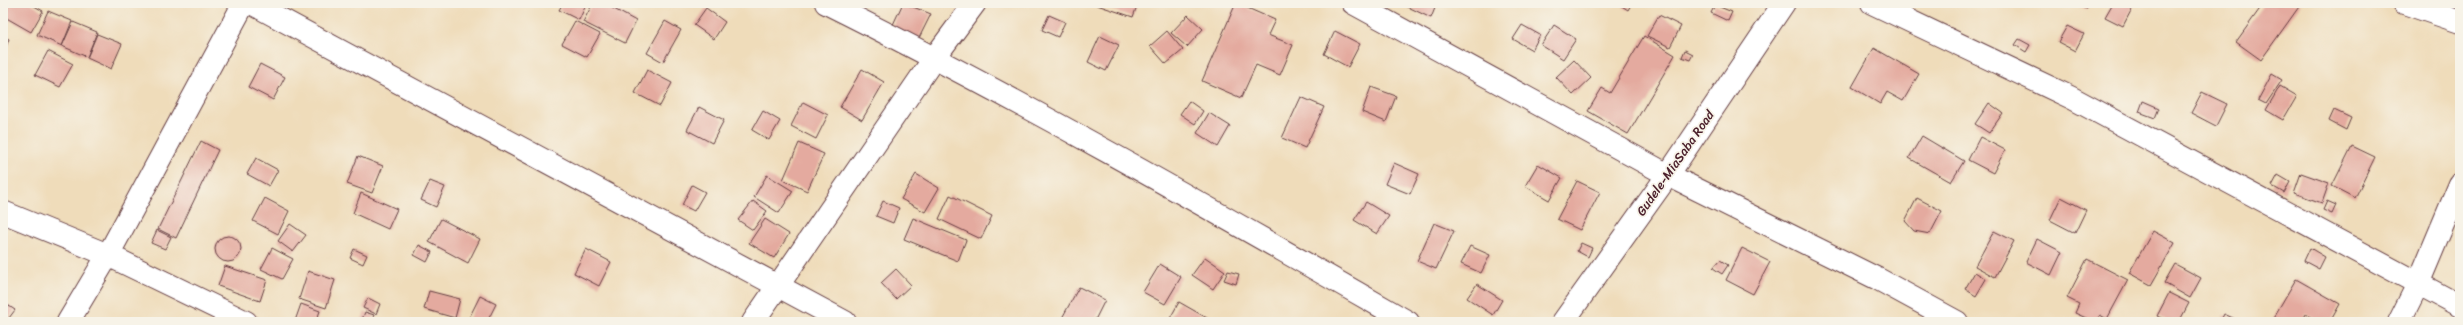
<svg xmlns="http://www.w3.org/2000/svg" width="2463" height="325" font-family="Sriracha,sans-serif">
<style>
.building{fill:#e4aa9f}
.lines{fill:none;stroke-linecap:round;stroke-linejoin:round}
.minor-casing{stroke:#633b40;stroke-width:24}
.minor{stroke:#fff;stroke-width:22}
.labels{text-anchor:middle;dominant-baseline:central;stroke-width:3.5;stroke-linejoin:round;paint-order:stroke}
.street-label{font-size:13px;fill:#4a1f2b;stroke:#f7f3e8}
</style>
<rect width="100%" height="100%" fill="#f7f3e8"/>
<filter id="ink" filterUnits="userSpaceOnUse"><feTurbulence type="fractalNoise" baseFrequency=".025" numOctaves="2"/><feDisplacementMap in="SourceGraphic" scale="8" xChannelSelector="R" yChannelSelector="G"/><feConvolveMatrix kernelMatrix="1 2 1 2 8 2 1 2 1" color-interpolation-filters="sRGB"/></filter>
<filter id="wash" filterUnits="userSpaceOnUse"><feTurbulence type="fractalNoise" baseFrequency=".012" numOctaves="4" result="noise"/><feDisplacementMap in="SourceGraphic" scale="16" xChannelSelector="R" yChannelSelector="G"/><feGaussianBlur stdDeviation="0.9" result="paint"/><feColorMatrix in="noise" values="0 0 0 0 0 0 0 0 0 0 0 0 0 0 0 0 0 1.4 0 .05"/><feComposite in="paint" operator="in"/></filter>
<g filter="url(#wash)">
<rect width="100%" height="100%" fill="#efdcba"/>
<g id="blocks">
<g class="building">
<polygon points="3,3 29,3 43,11 31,32 3,16"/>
<polygon points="563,3 587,3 579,20 559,10"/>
<polygon points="593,3 603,3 636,21 625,43 583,22"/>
<polygon points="903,3 931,14 917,42 891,29"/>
<polygon points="1091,3 1138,3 1133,17"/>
<polygon points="1236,3 1275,20 1268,35 1293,45 1280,75 1256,65 1241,98 1202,81"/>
<polygon points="1407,3 1437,3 1431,18 1406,6"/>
<polygon points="1617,3 1632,3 1628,10"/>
<polygon points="2070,3 2089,3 2087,9"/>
<polygon points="2113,3 2134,5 2123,26 2105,17"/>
<polygon points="2264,3 2301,4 2261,60 2236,42"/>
<polygon points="1715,5 1732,12 1728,21 1711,13"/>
<polygon points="706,8 725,22 714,39 694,25"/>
<polygon points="48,11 72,21 62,46 37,35"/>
<polygon points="1049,15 1065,22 1058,37 1042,30"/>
<polygon points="1188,15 1203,29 1187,47 1171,33"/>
<polygon points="1659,15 1681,26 1670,47 1647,36"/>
<polygon points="575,21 600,34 587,57 562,44"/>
<polygon points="665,21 681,30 663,62 647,53"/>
<polygon points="73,22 97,32 87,57 62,46"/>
<polygon points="1522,25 1540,35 1532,50 1513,39"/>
<polygon points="1554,25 1576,39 1563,59 1541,45"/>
<polygon points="2067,26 2084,34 2075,51 2058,42"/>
<polygon points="1167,31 1183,50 1166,64 1150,46"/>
<polygon points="1335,31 1360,44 1348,67 1324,54"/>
<polygon points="97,34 122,44 111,69 87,58"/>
<polygon points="3,36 9,39 3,55"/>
<polygon points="1100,36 1119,45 1106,71 1088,62"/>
<polygon points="1644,36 1675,55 1628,134 1588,111 1602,88 1610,93"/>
<polygon points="2019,39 2030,45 2026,52 2015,45"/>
<polygon points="1874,48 1919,74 1903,101 1887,92 1880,104 1852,87"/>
<polygon points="1685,50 1693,54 1690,60 1682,57"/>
<polygon points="48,51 73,64 60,87 35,75"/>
<polygon points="1574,60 1591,78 1573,95 1556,77"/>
<polygon points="260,64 285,77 273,100 248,87"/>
<polygon points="862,69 884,82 862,120 840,107"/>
<polygon points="647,70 672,83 660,106 635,93"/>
<polygon points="2272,74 2282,80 2266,104 2258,100"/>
<polygon points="2280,86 2297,96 2283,120 2266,110"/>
<polygon points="1371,87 1396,96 1386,122 1362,112"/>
<polygon points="2202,92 2227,104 2216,126 2191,113"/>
<polygon points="1301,97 1324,107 1305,148 1282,138"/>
<polygon points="1189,101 1203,111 1195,124 1180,114"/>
<polygon points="2143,101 2159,108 2155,118 2139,112"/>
<polygon points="803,102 828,115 816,139 791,126"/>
<polygon points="1989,103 2003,113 1989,133 1975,124"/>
<polygon points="699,107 724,120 712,143 687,130"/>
<polygon points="2334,110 2351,118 2346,130 2329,121"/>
<polygon points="763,111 780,121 769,140 752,130"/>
<polygon points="1209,113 1230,126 1218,147 1197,133"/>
<polygon points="1922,136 1964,161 1951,182 1909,158"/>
<polygon points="1980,137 2005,150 1993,173 1968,160"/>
<polygon points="201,141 218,150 176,238 158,229"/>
<polygon points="799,143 824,154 807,191 783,180"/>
<polygon points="2352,146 2375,157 2355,198 2332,186"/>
<polygon points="358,156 383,166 372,193 347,184"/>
<polygon points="256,158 278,170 269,186 247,174"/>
<polygon points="1394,163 1419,174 1410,194 1385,184"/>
<polygon points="1538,164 1562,178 1549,200 1525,186"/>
<polygon points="2301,173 2329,183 2322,203 2294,193"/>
<polygon points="916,174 939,188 925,212 901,199"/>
<polygon points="767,175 793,191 779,213 754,197"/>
<polygon points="2278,175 2290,182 2284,193 2272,186"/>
<polygon points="430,181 445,187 436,207 421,200"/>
<polygon points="1577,181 1600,192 1580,230 1557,219"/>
<polygon points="692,185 705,192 694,211 682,205"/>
<polygon points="361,193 397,209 388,229 353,213"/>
<polygon points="950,195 992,216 981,239 939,219"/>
<polygon points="2061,197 2086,210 2075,233 2050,220"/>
<polygon points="265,198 289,211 278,234 253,221"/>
<polygon points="1917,198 1942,211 1930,234 1914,231 1905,221"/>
<polygon points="753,201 767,211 753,230 738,220"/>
<polygon points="883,201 899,208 893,223 876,216"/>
<polygon points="2327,201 2336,205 2332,214 2323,210"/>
<polygon points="1366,202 1389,216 1377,234 1354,220"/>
<polygon points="913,218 966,240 958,261 904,239"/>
<polygon points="441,219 480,239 468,263 429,242"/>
<polygon points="765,219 789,234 774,258 749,243"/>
<polygon points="1434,223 1454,231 1436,269 1417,261"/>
<polygon points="290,224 306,235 293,252 278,241"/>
<polygon points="157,230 171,237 165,249 151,243"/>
<polygon points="1994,231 2014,241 1995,277 1975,266"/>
<polygon points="2153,231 2175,243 2151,285 2129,273"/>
<circle cx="228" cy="249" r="13"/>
<polygon points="2037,239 2062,252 2051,275 2026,262"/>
<polygon points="1581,243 1592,248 1588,257 1577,251"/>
<polygon points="419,245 432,252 427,262 414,255"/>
<polygon points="1470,246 1490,255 1481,273 1461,264"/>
<polygon points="272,248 293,259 282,279 261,269"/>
<polygon points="1742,248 1770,262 1753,294 1726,280"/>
<polygon points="2310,248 2325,257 2319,269 2304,261"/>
<polygon points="354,249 367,255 363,264 350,258"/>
<polygon points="586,249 611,262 599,286 574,273"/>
<polygon points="1205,257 1225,271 1213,289 1192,275"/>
<polygon points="2087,259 2128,280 2107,319 2100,315 2095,322 2075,313 2079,304 2067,298"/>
<polygon points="1720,260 1728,265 1722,274 1713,268"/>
<polygon points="1160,264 1181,277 1165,304 1143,292"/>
<polygon points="2175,264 2201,278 2190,298 2164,283"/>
<polygon points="225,266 267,280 260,301 218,286"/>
<polygon points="896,269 911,285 896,299 881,283"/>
<polygon points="308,271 335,280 326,308 299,299"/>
<polygon points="1228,271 1239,274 1236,284 1224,280"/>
<polygon points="1975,272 1986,279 1976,296 1965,289"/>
<polygon points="2296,279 2340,304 2330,322 2319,322 2305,314 2301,322 2271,322"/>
<polygon points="1477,284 1502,300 1493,315 1467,298"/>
<polygon points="1079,287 1105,300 1094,322 1070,322 1062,318"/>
<polygon points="429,291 460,299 455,318 424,309"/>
<polygon points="2169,293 2189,303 2179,322 2169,322 2157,316"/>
<polygon points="480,296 496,304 487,322 467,322"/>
<polygon points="368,298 380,304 376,314 363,308"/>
<polygon points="3,302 15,310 6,322 3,322"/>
<polygon points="1179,302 1214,322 1168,322"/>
<polygon points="301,304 320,311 316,322 295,321"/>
<polygon points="365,312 374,315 371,322 361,322"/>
<polygon points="2224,314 2242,322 2220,322"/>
</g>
</g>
</g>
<g filter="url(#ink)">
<use href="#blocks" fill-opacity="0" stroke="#633b40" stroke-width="1"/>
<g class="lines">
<defs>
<g id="minor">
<polyline points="251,3 845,322"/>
<path d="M826 3C1025 102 1216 212 1408 322"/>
<polyline points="1353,3 1668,175 1878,279 1957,322"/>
<polyline points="1872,3 2072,98 2460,306"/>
<polyline points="2404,3 2460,22"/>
<polyline points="3,212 108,255 246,322"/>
<polyline points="68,322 108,255 244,3"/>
<polyline points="753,322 935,57 975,3"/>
<polyline points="1563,322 1668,175 1784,3"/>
<polyline points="2399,322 2418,284 2460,184"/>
</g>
</defs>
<use href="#minor" class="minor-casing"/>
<use href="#minor" class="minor"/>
</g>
</g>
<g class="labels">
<g class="street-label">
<text transform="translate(1675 163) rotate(-55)">Gudele-MiaSaba Road</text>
</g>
</g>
<rect width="2463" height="325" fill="none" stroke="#f7f3e8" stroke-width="16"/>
</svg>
